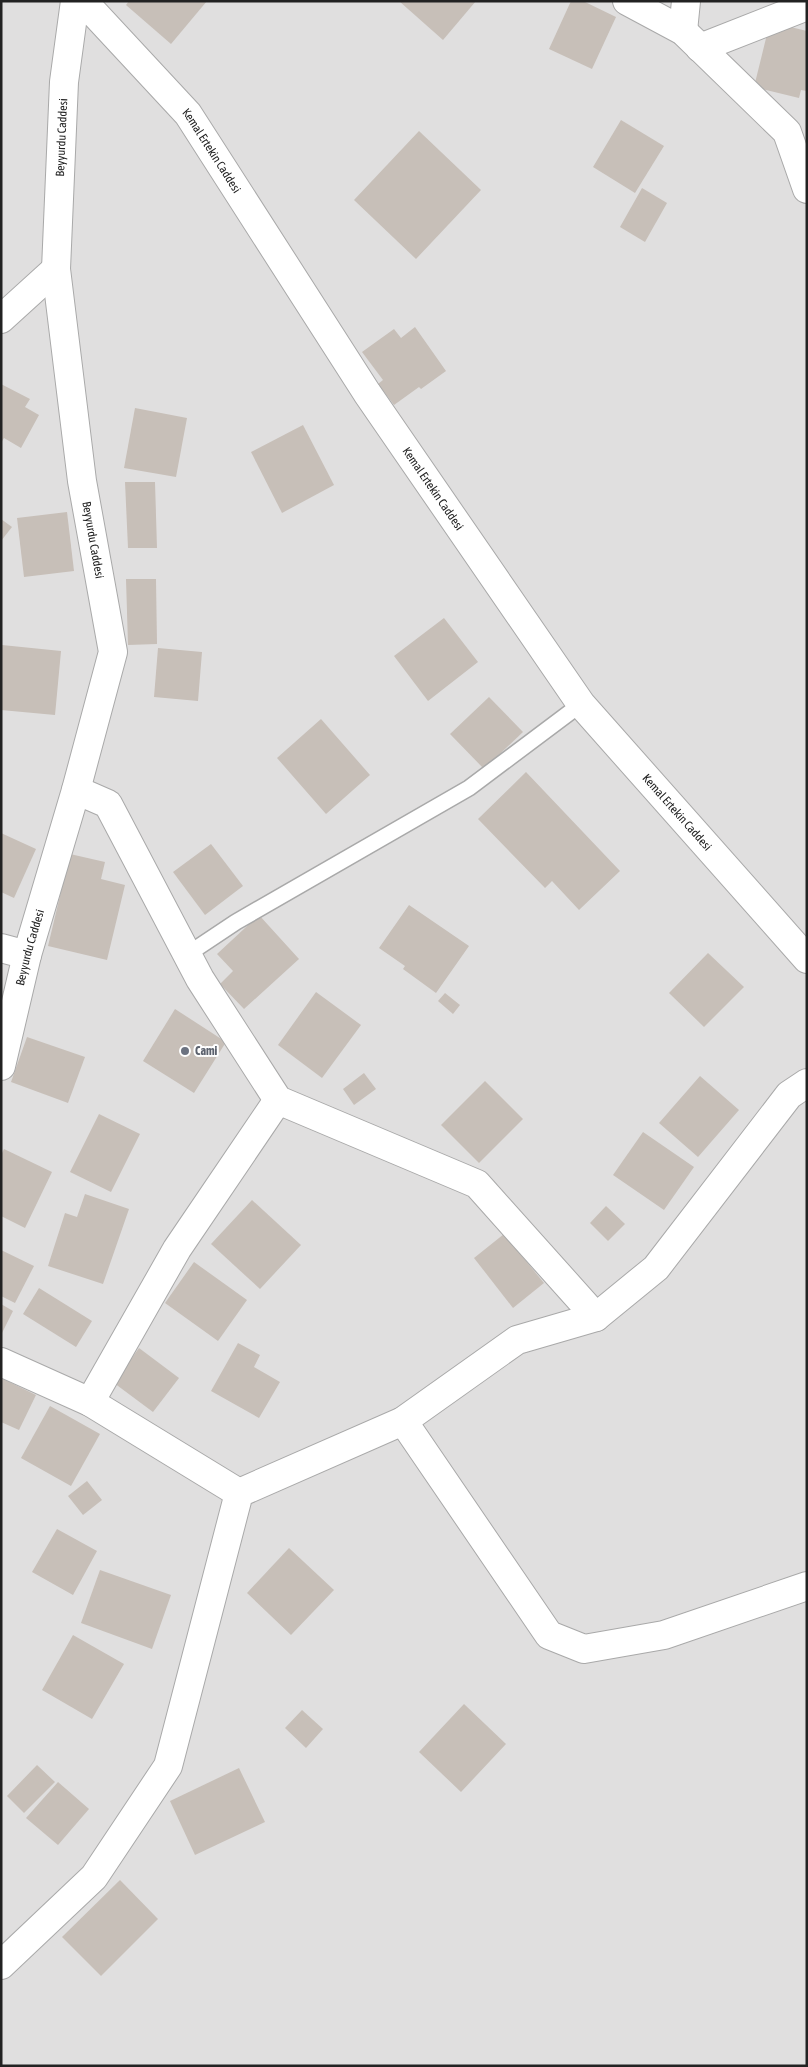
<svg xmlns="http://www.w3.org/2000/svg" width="808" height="2067" font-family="'Asap Condensed',sans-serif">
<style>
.residential{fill:#e0dfdf}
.building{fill:#c7bfb8}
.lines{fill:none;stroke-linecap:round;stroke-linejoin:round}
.service-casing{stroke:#a9a9a9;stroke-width:18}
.minor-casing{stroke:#a9a9a9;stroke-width:30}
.tertiary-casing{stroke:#a9a9a9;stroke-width:30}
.service{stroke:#fff;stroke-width:15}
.minor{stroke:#fff;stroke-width:28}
.tertiary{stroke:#fff;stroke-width:28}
.worship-dot{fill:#6b7280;stroke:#fff;stroke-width:2}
.labels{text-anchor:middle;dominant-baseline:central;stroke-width:4;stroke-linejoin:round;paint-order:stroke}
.street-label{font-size:12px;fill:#222;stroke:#fff}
.worship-label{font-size:12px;font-weight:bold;fill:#5b616d;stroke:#fff;text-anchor:start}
</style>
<rect width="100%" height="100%" fill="#f2efe9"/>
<rect class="residential" x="1" y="1" width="806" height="2065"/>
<g class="building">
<polygon points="129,1 207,1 171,44 126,5"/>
<polygon points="399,1 476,1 443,40"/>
<polygon points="571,1 583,1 616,17 592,69 549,49"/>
<polygon points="770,22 807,31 807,91 801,90 799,98 754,87"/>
<polygon points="621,120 664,146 635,193 593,167"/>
<polygon points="419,131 481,190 416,259 354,200"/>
<polygon points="642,188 667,203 645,242 620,227"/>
<polygon points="415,327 446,371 421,389 419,387 394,405 378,384 383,380 362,352 394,329 401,338"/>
<polygon points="1,384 30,399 25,407 39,415 21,448 4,438 1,443"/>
<polygon points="135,408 187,418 176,477 124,468"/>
<polygon points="303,425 334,485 282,513 251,452"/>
<polygon points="125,482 155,482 157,548 128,548"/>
<polygon points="67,512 74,571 24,577 17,518"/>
<polygon points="1,519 12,527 1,541"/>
<polygon points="126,579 156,579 157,644 128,645"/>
<polygon points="444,618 478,662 428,701 394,656"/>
<polygon points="2,645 61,651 55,715 1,710"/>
<polygon points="158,648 202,652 198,701 154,697"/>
<polygon points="489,697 523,732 484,769 450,734"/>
<polygon points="321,719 370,775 326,814 277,758"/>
<polygon points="526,772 620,871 579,910 552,881 545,888 478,819"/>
<polygon points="1,833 36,849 14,898 1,892"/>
<polygon points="211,844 243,886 205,915 173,872"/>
<polygon points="70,854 105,862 101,879 125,885 107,960 48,946"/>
<polygon points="409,905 469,946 436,993 403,969 405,966 379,948"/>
<polygon points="259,915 299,959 244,1009 220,984 233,971 217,954"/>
<polygon points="708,953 744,987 704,1027 669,993"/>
<polygon points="316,992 361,1025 322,1078 278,1045"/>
<polygon points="445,993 460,1005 453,1014 438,1001"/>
<polygon points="175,1009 226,1042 194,1093 143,1061"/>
<polygon points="27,1037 85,1057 68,1103 11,1082"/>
<polygon points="364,1073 376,1089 354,1105 343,1089"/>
<polygon points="700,1076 739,1110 698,1157 659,1123"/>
<polygon points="485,1081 523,1119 479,1163 441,1125"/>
<polygon points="99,1114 140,1134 111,1192 70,1172"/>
<polygon points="643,1132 694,1167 664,1210 613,1175"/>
<polygon points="4,1149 52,1172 25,1228 1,1216 1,1155"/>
<polygon points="85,1194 129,1209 103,1284 48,1266 65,1213 77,1217"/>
<polygon points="252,1200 301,1245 260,1289 211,1244"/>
<polygon points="606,1206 625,1224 608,1241 590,1223"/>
<polygon points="504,1234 544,1283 513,1308 474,1258"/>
<polygon points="1,1250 34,1266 15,1303 1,1296"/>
<polygon points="194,1262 247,1300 218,1341 165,1303"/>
<polygon points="39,1288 92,1321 76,1347 23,1314"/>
<polygon points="1,1304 13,1311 1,1335"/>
<polygon points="238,1343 260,1355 254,1367 280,1382 259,1418 211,1391"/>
<polygon points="139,1348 179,1378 153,1412 114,1383"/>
<polygon points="1,1378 36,1395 19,1430 1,1422"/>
<polygon points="50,1406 100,1434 71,1486 21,1458"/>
<polygon points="87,1481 102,1500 83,1515 68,1496"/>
<polygon points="57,1529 97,1551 73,1595 32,1572"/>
<polygon points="289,1548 334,1590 291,1635 247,1593"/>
<polygon points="100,1570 171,1595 152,1649 81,1623"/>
<polygon points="73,1635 124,1664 92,1719 42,1690"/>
<polygon points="464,1704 506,1744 461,1792 419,1752"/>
<polygon points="302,1710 323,1729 306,1748 285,1728"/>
<polygon points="37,1765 55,1782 24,1813 7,1796"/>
<polygon points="239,1768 265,1822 195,1855 170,1801"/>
<polygon points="58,1782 89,1809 58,1845 26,1818"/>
<polygon points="120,1880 158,1919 101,1976 62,1937"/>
</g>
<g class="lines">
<defs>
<polyline id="service" points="188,954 236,922 469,788 581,704"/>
<g id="minor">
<polyline points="627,1 683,31 787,132 807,189"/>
<polyline points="683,31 686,1"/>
<polyline points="700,48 807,6"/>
<polyline points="76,790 108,804 200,979 278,1100 477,1184 596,1317"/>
<polyline points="1,948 27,955"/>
<polyline points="1,1362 90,1402 239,1493"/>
<polyline points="90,1402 177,1249 278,1100"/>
<polyline points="403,1421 549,1635 584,1649 664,1635 807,1586"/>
<polyline points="1,1965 94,1877 168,1766 239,1493 403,1421 517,1340 596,1317 656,1268 789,1095 807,1083"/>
</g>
<g id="tertiary">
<path id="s1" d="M83 1 188 114 367 393 581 704 807 959"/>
<polyline points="1,319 56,269"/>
<path id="s2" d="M1 1066 27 955 76 790 113 652 82 481 56 269 64 82 75 1"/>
</g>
</defs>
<use href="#service" class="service-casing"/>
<use href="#minor" class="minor-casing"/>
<use href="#tertiary" class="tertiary-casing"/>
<use href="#service" class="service"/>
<use href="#minor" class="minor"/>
<use href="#tertiary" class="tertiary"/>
</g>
<circle class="worship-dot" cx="185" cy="1051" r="5"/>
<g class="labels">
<g class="street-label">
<text stroke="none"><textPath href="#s2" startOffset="948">Beyyurdu Caddesi</textPath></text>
<text stroke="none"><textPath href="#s1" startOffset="198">Kemal Ertekin Caddesi</textPath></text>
<text stroke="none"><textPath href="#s1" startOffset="602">Kemal Ertekin Caddesi</textPath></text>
<text transform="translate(93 540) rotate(80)">Beyyurdu Caddesi</text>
<text stroke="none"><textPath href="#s1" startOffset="1008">Kemal Ertekin Caddesi</textPath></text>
<text stroke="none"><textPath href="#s2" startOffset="122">Beyyurdu Caddesi</textPath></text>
</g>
<g class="worship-label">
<text x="195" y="1051">Cami</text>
</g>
</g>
<rect width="808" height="2067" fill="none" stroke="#222222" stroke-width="5"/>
</svg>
